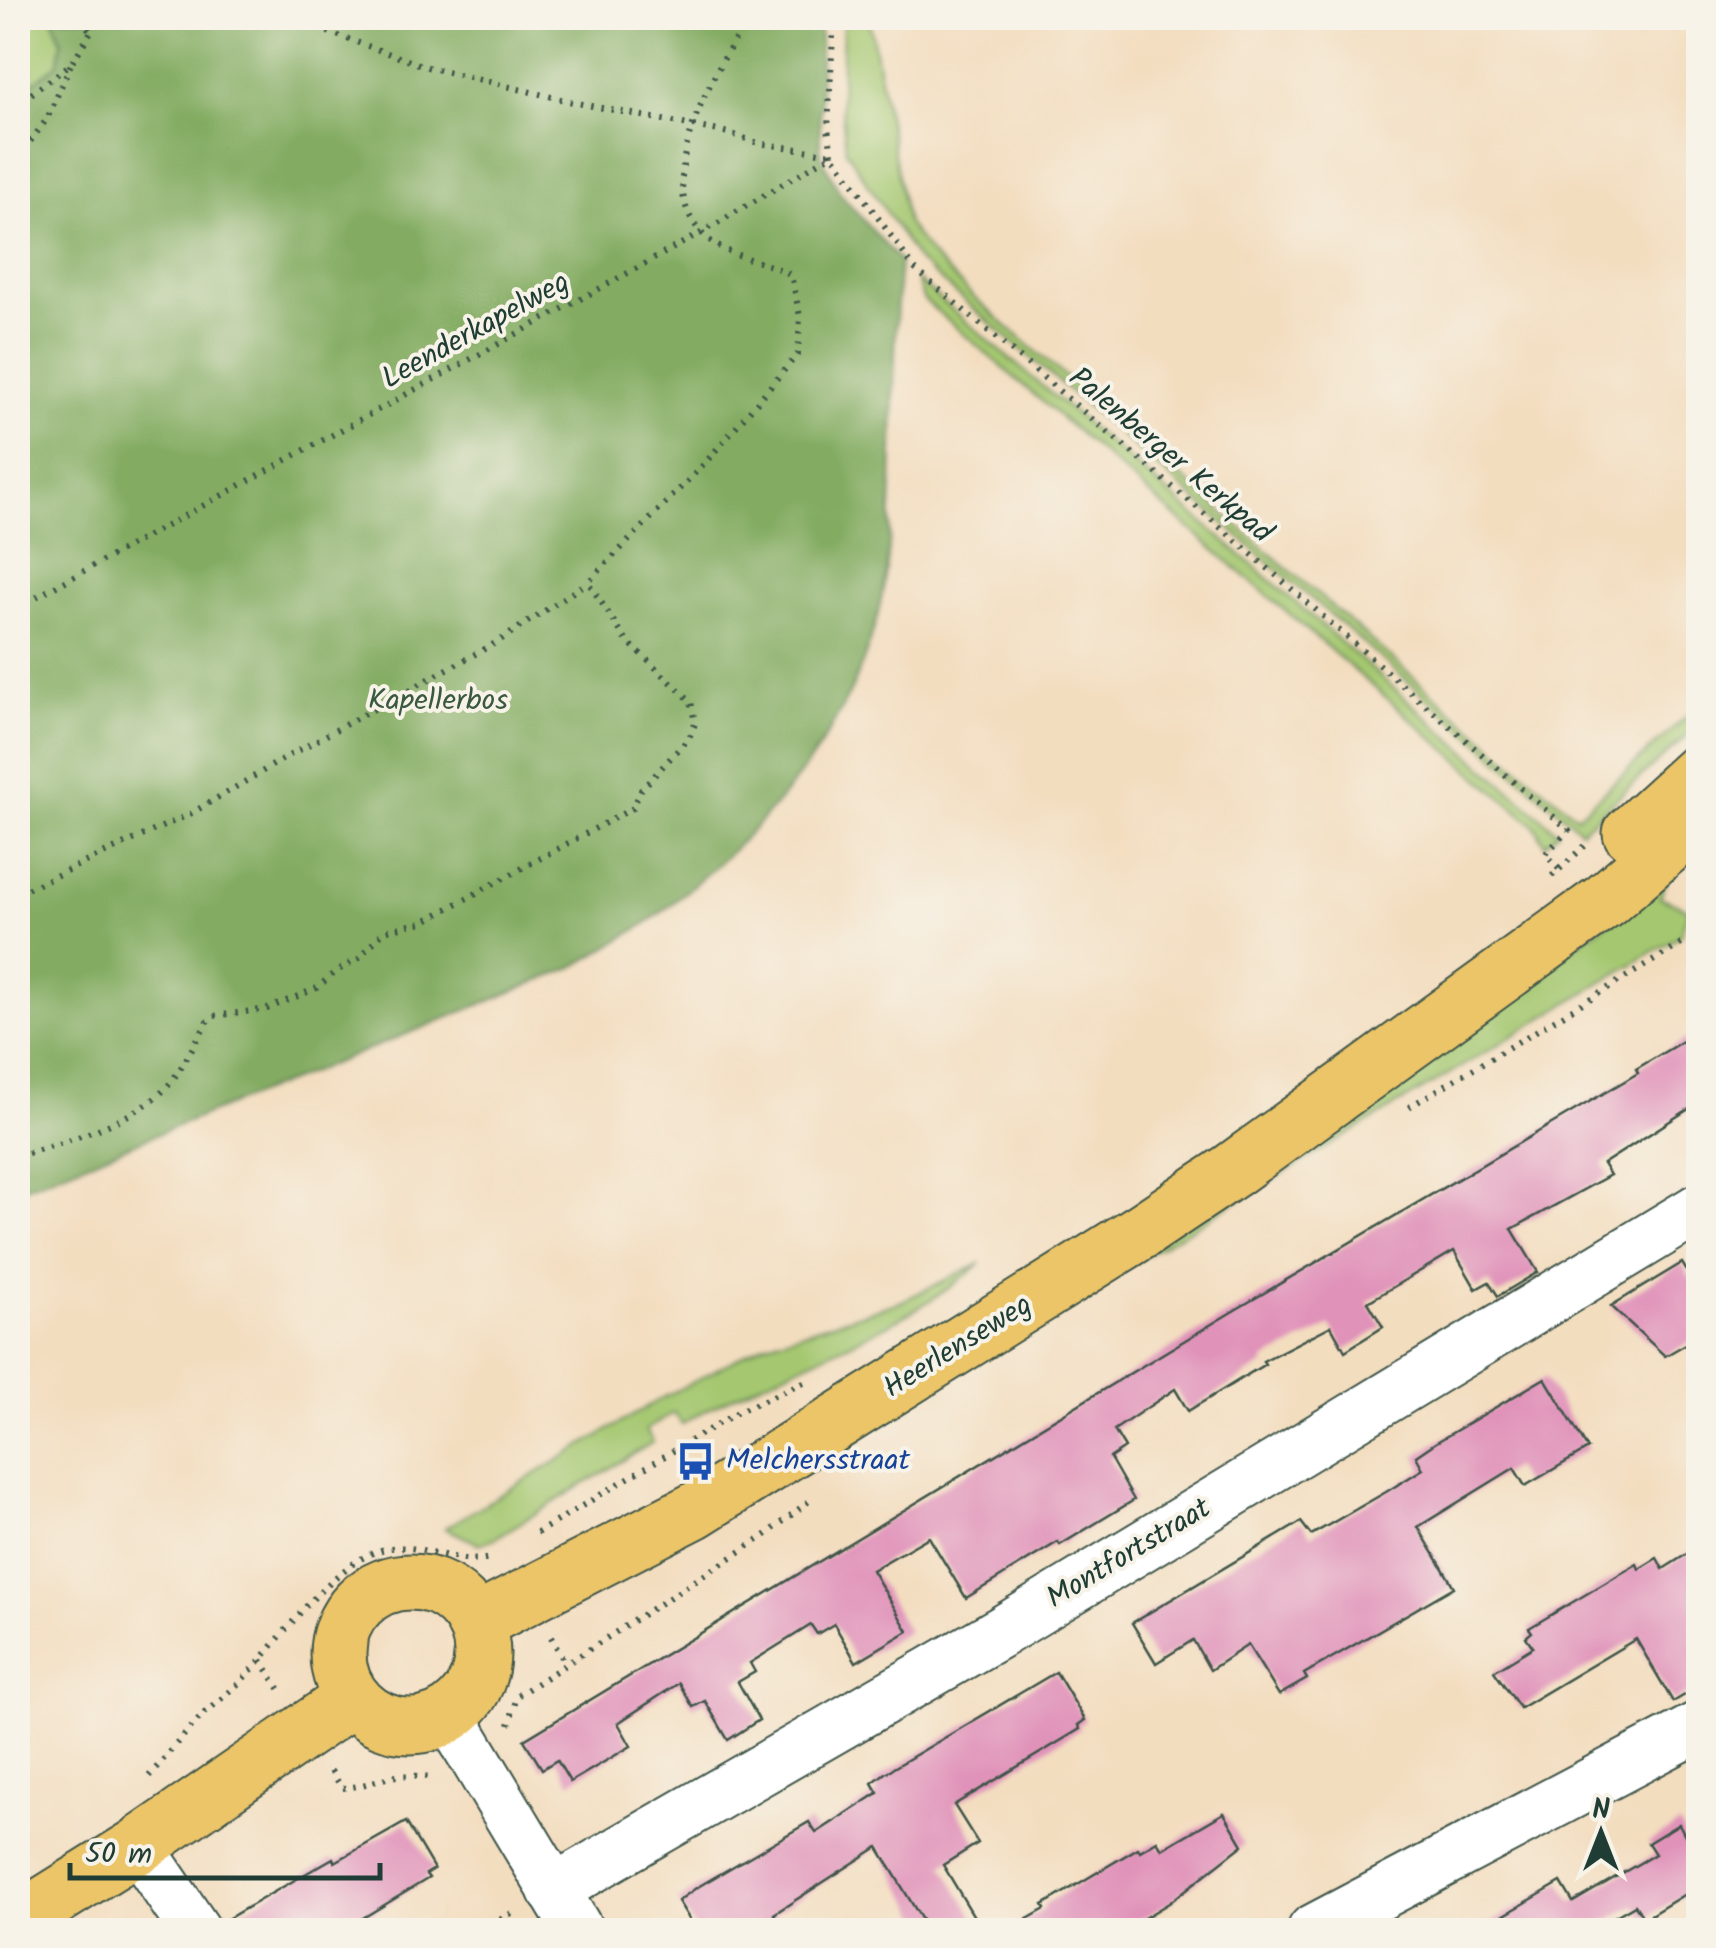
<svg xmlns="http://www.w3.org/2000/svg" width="1716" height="1948" font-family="Kalam,sans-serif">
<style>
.green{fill:#a4c770;stroke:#628252;stroke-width:2.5}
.forest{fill:#83ac62;stroke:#51744b;stroke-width:2.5}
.building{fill:#e092b9}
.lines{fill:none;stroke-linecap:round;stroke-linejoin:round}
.minor-casing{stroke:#3f5549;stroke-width:54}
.major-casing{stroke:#3f5549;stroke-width:59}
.path{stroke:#3f5549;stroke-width:6;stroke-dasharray:2.5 8;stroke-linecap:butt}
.minor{stroke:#fff;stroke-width:50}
.major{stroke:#edc569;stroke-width:55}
.labels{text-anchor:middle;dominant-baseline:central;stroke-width:8;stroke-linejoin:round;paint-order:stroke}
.street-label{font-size:30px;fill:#1f3d34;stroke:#f7f3e8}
.park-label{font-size:30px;fill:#3a5940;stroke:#f7f3e8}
.transit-label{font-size:30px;fill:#164399;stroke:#f7f3e8;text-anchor:start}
</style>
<rect width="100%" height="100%" fill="#f7f3e8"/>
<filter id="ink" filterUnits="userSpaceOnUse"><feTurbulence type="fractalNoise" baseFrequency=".01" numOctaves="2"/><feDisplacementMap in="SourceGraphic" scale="20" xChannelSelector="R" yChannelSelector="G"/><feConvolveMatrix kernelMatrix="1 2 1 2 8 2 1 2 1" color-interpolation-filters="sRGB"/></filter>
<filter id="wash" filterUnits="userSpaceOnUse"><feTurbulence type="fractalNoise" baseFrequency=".0048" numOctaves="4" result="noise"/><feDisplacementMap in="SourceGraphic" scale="40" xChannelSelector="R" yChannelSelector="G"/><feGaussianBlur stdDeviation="2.25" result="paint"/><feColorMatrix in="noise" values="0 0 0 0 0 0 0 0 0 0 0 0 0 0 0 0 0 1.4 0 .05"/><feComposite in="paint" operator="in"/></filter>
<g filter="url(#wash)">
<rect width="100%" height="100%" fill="#f3ddbf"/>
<g class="green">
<polygon points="18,18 53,18 62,42 58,64 18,94"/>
<polygon points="843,18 869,18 907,224 931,255 973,297 1521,770 1577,816 1698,706 1698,726 1581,830 918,261 846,150 841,101"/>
<polygon points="917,280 1254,566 1558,832 1545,844 1534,825 923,299"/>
<polygon points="1667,880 1660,897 1688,909 1681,935 1105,1280"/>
<path d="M981 1263C895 1338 778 1366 682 1424L674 1413 646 1430 653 1442 495 1538 479 1544 445 1528 657 1401 764 1344 900 1302Z"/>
</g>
<path class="forest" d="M53 18H820V154L840 193 900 262C891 356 896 451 889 545 878 684 803 792 699 880 684 893 669 908 652 919 627 937 600 951 574 967L18 1190V94L58 64 62 42Z"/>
<g id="blocks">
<g class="building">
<polygon points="1698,1032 1698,1103 1603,1164 1610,1175 1512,1229 1538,1272 1498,1296 1489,1282 1476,1289 1454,1251 1368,1302 1383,1327 1345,1351 1331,1326 1263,1361 1265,1364 1188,1411 1175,1389 1114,1430 1125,1448 1110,1458 1134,1500 1060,1545 1058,1542 966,1598 929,1537 872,1570 908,1631 856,1662 834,1624 817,1634 811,1625 750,1663 755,1672 738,1682 759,1720 728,1740 705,1701 693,1707 679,1683 618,1723 631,1746 570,1782 557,1760 542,1769 524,1740 1230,1313 1623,1082 1638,1073 1636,1069"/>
<polygon points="1682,1263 1698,1289 1698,1337 1665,1356 1611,1306"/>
<polygon points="1545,1378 1588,1449 1525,1486 1514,1468 1418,1527 1454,1587 1304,1674 1307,1679 1279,1695 1248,1645 1210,1670 1193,1640 1156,1663 1132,1623 1301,1522 1311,1535 1386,1492 1423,1469 1416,1456 1435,1443"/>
<polygon points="1698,1547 1698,1687 1673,1702 1636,1639 1520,1708 1494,1671 1533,1647 1526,1637 1532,1632 1529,1628 1637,1564 1639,1569 1657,1558 1663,1569"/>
<polygon points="1056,1672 1085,1720 1078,1725 1080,1729 954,1805 978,1843 943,1865 982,1930 928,1930 878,1847 774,1914 782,1930 696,1930 678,1901 696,1888 809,1822 816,1833 878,1793 872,1783 885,1773"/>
<polygon points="1224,1813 1243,1845 1169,1903 1124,1930 1008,1930 1045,1909 1043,1905 1138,1848 1140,1851 1157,1841 1162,1849"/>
<polygon points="406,1822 434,1869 426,1874 429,1878 343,1930 223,1930 222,1922 333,1858 335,1862"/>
<polygon points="1679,1824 1687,1839 1698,1832 1698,1886 1644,1919 1635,1905 1591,1930 1479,1930 1561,1882 1573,1902 1655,1854 1648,1843"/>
</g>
</g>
</g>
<g filter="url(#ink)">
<use href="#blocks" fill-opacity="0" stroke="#3f5549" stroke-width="2.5"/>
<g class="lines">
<defs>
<g id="minor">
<polyline points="449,1715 578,1930"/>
<polyline points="138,1846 195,1930"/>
<polyline points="553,1890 999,1633 1698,1209"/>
<polyline points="1313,1930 1698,1727"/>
</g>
<g id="major">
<polyline points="1631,833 1698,772"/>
<circle cx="410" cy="1654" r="72"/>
<polyline points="475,1623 694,1511 1145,1229 1233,1170 1606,900 1698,820"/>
<polyline points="18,1921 138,1846 353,1698"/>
</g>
</defs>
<use href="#minor" class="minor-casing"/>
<use href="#major" class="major-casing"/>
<g class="path">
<polyline points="83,18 90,32"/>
<polyline points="288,18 427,67 577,103 729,133 758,143 832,154 915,269 1240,544 1569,830 1545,854 1559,869"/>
<polyline points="18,110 31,94 72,63 99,18"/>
<polyline points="832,154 828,128 834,18"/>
<polyline points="18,158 47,119 71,64"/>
<polyline points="18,607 701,233 831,155"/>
<polyline points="1552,876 1587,844"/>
<polyline points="18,893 190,814 297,751 499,641 588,582"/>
<polyline points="1409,1107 1698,934"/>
<path d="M18 1156C60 1144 128 1123 161 1093 180 1075 194 1043 208 1021L214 1016 267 1009 317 988 335 972 359 958 384 931 423 922 633 808 641 790 689 738 695 724 691 701 626 640 588 582 705 463 798 354 800 316 791 275C763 259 724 258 701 232 649 177 717 69 748 18"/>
<polyline points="537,1533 741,1410 804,1382"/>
<polyline points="551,1637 565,1663"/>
<polyline points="261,1660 282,1693"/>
<polyline points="509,1725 517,1696 766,1535 814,1497"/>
<path d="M331 1771 342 1788C361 1787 373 1781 391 1777 405 1774 418 1776 433 1777"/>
<path d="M149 1776C166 1757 182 1736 200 1718 214 1704 231 1692 245 1677 283 1638 330 1563 385 1549 421 1541 455 1566 490 1558"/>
<polyline points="482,1930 515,1911"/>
</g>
<use href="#minor" class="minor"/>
<use href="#major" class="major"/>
</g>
</g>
<defs>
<symbol id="bus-bare" viewBox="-9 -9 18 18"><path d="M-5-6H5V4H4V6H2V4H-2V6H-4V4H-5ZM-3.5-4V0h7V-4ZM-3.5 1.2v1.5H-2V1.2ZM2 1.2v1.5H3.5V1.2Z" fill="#1a4fb4" stroke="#f7f3e8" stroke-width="2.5" paint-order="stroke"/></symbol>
</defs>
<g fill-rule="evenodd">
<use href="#bus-bare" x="668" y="1434" width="55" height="55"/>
</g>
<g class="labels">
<g class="street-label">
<text transform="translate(476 331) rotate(-29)">Leenderkapelweg</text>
<text transform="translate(1170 456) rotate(40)">Palenberger Kerkpad</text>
<text transform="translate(958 1347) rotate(-32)">Heerlenseweg</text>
<text transform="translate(1129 1554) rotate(-31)">Montfortstraat</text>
</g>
<g class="park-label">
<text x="438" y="701">Kapellerbos</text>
</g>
<g class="transit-label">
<text x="726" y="1461">Melchersstraat</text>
</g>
</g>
<rect width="1716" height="1948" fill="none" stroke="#f7f3e8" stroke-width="60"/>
<g transform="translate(1601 1833)" stroke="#f7f3e8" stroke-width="8" paint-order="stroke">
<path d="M0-8L18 38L0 25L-18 38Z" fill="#1f3d34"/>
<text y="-15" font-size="28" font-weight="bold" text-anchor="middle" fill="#1f3d34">N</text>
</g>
<path d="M70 1863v15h310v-15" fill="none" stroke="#1f3d34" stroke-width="5"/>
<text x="85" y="1863" font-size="30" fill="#1f3d34" stroke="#f7f3e8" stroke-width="8" paint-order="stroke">50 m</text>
</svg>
